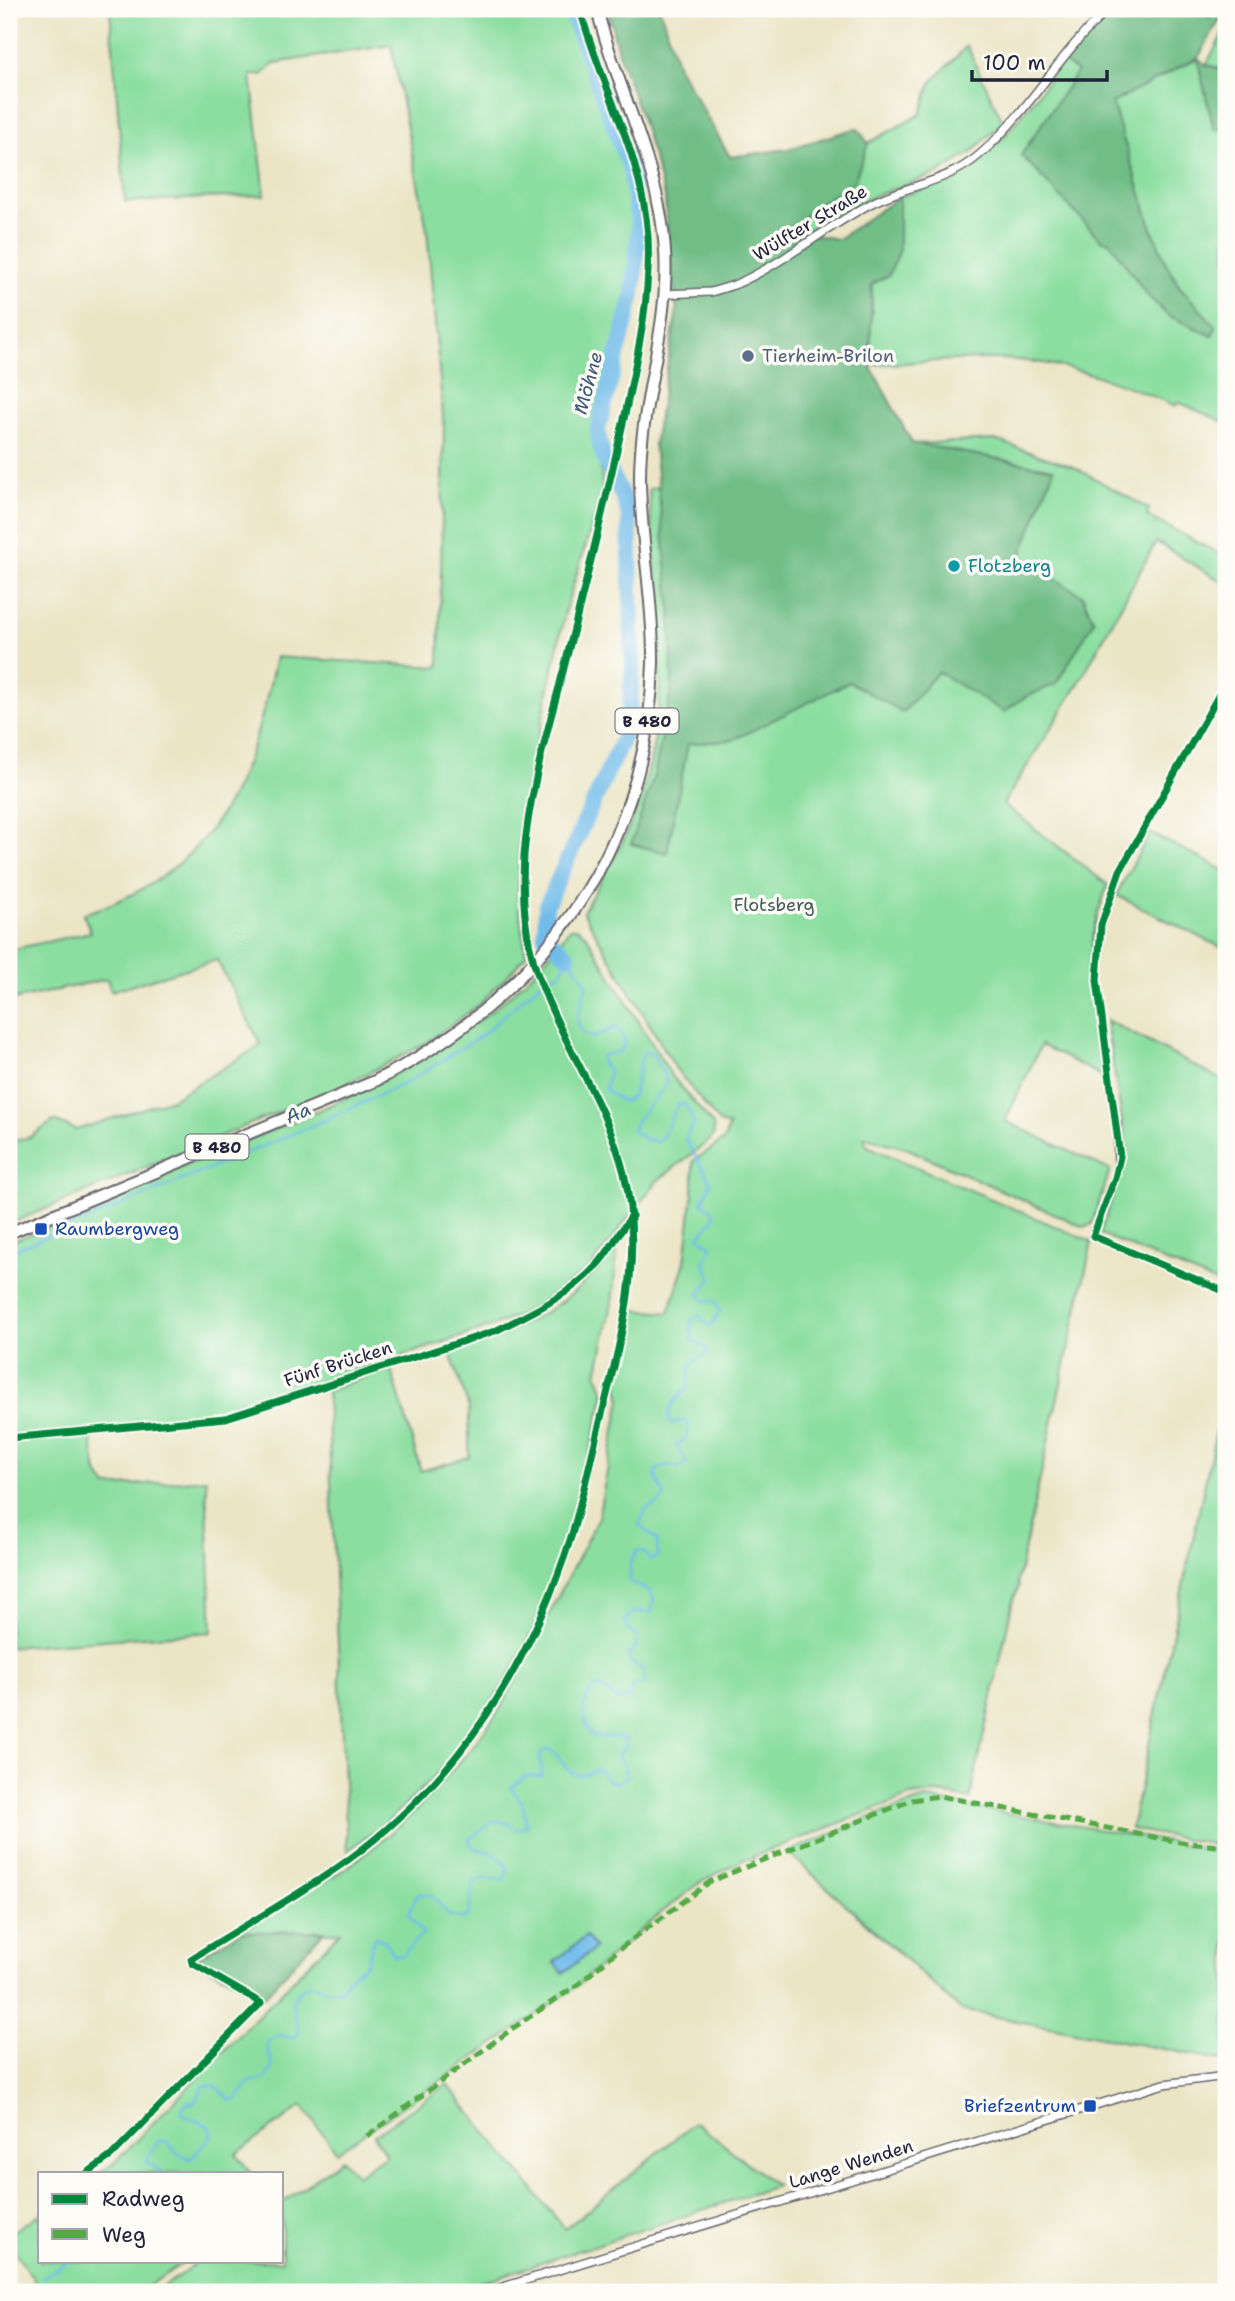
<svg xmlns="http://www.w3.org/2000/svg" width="1235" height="2301" font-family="'Shantell Sans',sans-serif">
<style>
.green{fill:#8bdea0;stroke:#56806e;stroke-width:2}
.forest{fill:#70bd86;stroke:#497060;stroke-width:2}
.water{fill:#71bcea;stroke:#4a6f92;stroke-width:2}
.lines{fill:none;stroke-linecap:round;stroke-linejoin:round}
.stream{stroke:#71bcea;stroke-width:2.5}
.river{stroke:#71bcea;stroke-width:16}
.street-casing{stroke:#68666c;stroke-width:10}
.primary-casing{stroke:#68666c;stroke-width:14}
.street{stroke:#fff;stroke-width:7}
.primary{stroke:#fff;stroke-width:10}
.quiet{stroke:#53aa46;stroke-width:5;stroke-dasharray:10 5;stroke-linecap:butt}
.cycleway-casing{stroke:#fdfcf7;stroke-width:11}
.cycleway{stroke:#00873e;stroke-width:7}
.service-dot{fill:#5c6f8a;stroke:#fdfcf7;stroke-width:2.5}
.culture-dot{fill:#0f9aa8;stroke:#fdfcf7;stroke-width:2.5}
.transit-dot{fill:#1a4fb4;stroke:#fdfcf7;stroke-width:2.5}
.labels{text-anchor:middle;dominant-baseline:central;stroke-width:7;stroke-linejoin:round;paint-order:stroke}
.shield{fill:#fdfcf7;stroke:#646373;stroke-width:2}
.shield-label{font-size:16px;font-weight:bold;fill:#22223b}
.street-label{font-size:18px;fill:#22223b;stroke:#fdfcf7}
.service-label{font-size:18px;fill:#4e5e75;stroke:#fdfcf7;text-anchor:start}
.culture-label{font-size:18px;fill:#0d838f;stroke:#fdfcf7;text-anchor:start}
.park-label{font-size:18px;fill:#425a59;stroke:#fdfcf7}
.transit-label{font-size:18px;fill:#164399;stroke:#fdfcf7;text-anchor:start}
.water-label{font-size:19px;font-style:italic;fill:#3e5878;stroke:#fdfcf7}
</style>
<rect width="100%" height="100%" fill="#fdfcf7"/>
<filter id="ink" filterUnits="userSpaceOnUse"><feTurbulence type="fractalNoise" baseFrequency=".0143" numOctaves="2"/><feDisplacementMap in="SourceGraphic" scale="14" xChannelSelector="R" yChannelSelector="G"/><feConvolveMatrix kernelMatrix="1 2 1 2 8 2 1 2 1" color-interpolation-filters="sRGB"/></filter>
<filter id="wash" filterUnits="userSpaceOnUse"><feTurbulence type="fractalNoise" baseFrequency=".00686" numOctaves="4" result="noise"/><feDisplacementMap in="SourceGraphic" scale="28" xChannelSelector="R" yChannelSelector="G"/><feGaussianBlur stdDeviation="1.57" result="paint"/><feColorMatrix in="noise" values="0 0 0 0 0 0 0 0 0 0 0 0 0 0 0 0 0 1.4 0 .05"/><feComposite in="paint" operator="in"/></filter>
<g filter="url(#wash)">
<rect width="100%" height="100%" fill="#ebe5c6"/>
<g class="green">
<path d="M110 9H567L624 167 638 258 601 399 598 444 603 491 566 607 520 824 518 898 526 956 480 1004 423 1045 351 1082 9 1224V1142L30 1137 54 1121 76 1130 172 1099 261 1045 217 960 111 991 107 979 9 1001V950L91 932 83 914C216 872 249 784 276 657L439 667 444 428 427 230 391 45 275 63 262 75H251L265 195 125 202Z"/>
<polygon points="1226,28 1226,70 1206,65"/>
<polygon points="967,46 1003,122 972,152 939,173 877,195 803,233 799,222 816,206 853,182 868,143 921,114 931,83"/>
<path d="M1197 58 1214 129H1226V423L1178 402 1176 406C1120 382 1061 360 999 359 956 358 912 363 870 365L872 283 899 197C989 170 1009 132 1063 61L1077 72 1035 137 1072 207 1102 241H1109L1147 295 1216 327C1204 314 1190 301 1180 286 1144 238 1129 159 1112 102Z"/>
<path d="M995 440 1074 467 1149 509 1147 516 1226 557V584L1156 542 1075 690 1003 804 1108 885C1077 961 1091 999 1104 1077L1041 1045 1005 1121 1110 1170 1092 1224 1084 1227 906 1148 864 1137 867 1146 1092 1242 1017 1583 1019 1586 1013 1600 970 1799 939 1793 910 1796 757 1855 752 1857 754 1859H745L701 1882 662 1912 572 1990 337 2152 302 2106 236 2154 251 2173H99L113 2164 340 1932H240L348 1867 385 1838 417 1809 471 1749 504 1703 598 1518 621 1399 617 1383 635 1310 669 1313 685 1261 693 1192V1161L724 1140 729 1126 719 1123 676 1069 583 912C599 882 618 855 631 823 679 708 655 606 649 489L682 480 912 444Z"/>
<polygon points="1150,833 1226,871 1226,950 1116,895"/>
<path d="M570 928H577L586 935 671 1075 713 1125 714 1133 710 1140 657 1181 590 1268 529 1311 493 1326 225 1414 66 1433 91 1437 97 1472 107 1487 206 1479 212 1632 9 1647V1242L48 1228 63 1215C124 1190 185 1165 245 1141 367 1091 491 1039 570 928Z"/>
<polygon points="1106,1020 1226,1082 1226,1287 1100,1234 1127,1152"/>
<path d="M613 1252 617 1253 612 1303 597 1375 605 1393C593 1438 583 1483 571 1528 535 1656 458 1777 347 1851L327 1391 391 1368 421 1471 469 1457V1408L449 1349C521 1331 565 1310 613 1252Z"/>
<polygon points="1226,1385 1226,1847 1131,1829"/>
<polygon points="926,1799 1226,1852 1226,2061 961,2010 788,1852 876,1815"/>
<polygon points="447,2084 565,2229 695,2122 776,2186 486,2281 439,2292 156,2292 200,2261 282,2261 282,2203 342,2159 357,2176 386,2155 374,2135"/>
<polygon points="40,2214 40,2261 185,2261 140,2292 42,2292 9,2243 9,2234"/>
</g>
<g class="forest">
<polygon points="608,9 660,9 678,67 730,157 788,149 857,128 868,143 854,182 816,206 800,221 803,233 838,239 899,197 899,252 889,275 872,284 870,365 912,443 1054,469 1020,558 1082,595 1094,621 1056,684 1023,698 1004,712 938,672 903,712 849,682 733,740 688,744 667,853 631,844 654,776 672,687 671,614 654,444 677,310 668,244 665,197 642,120 618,52"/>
<polygon points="1116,9 1201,9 1209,17 1214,9 1226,9 1198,58 1206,65 1226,70 1226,129 1214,129 1197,58 1112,103 1152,229 1166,263 1179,286 1216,327 1212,336 1167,315 1147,295 1109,241 1102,241 1021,155 1077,72 1063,61"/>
<polygon points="324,1931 264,1997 194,1960 240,1932"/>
</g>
<polygon class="water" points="586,1936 595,1948 563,1973 554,1962"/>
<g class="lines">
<g class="stream">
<path d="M9 1252 307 1128 408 1082 482 1035 544 980 561 972 568 956 587 984 577 1019 581 1032 593 1038 616 1027 625 1038C625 1058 612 1049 601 1057L602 1064 609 1071 605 1090 623 1102 633 1096 642 1056 644 1052 652 1053 666 1078V1085L636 1121 632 1131 645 1139 658 1142C669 1132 669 1116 679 1104H685L694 1123 685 1139 711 1182 702 1203 713 1211 715 1217 699 1237 712 1246 704 1263 712 1279 699 1294 703 1300 716 1302 720 1311 710 1327 699 1316 691 1321 692 1340 706 1348 708 1353 691 1364 688 1387C677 1401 664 1405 671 1424L684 1420 689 1423 686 1437 676 1446 687 1462 679 1468 667 1465 656 1470V1478L665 1496 659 1503 646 1509 639 1525 657 1540 658 1556 651 1560 645 1553 637 1551 630 1563V1582L649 1591 654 1598 652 1612H633L625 1620 630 1632 638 1637 636 1648 629 1653 630 1662 643 1669 645 1683 643 1686 633 1685 628 1698 618 1701 603 1688 595 1687C580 1705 580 1717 592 1736 603 1739 617 1733 625 1740L626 1747 617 1755 628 1776 618 1783 609 1781 597 1769C563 1787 568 1757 548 1749 532 1755 545 1764 541 1776H525L511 1788 522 1802 527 1826 517 1829 504 1822 493 1821 469 1839 472 1847C487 1853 500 1852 508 1869L504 1880 483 1878 473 1883 469 1915 465 1918 450 1916 431 1895 418 1894 408 1914 423 1933 403 1955 395 1956 385 1941 375 1937 366 1964 349 1977 342 1990H326L313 1984 302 1988 292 2001 299 2034 293 2038 278 2035 268 2041 267 2048 273 2066 265 2079 250 2081 237 2099 230 2100 216 2086H203L195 2103H187L182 2108 183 2115 209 2126 211 2137 191 2159 177 2153 166 2141H158L146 2161 163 2173"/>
<polyline points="43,2277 69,2261"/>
</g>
<path class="river" d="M568 956 545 936 546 906 623 738 629 716 633 668 629 517C623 487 598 460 598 429L633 295 639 228 630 169 570 9"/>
</g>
</g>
<g filter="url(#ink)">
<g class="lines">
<defs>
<g id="street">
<path d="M664 294 711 292 734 285C783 264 824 228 872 203 907 185 946 183 978 156 1029 113 1059 52 1109 9"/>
<polyline points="1117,1123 1118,1169 1093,1236 1226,1292"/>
<path d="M9 1438 226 1418 495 1331C530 1314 570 1295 597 1265 611 1250 619 1231 632 1216"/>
<polyline points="487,2292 1164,2084 1226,2076"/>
</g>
<path id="primary" d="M9 1233 375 1081C538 999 649 850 653 663 654 601 640 539 640 477 640 401 670 327 665 251 660 165 617 91 597 9"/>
</defs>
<use href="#street" class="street-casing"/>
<use href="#primary" class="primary-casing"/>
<use href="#street" class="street"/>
<use href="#primary" class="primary"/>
<polyline class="quiet" points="367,2136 513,2028 580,1983 617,1951 711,1881 912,1800 939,1796 1180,1842 1226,1847"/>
<defs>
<g id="cycleway">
<polyline points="1226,682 1120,871 1101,925 1097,980 1120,1157 1115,1178 1093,1236 1226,1292"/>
<path d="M9 1438 226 1418 495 1331C530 1314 570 1295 597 1265 611 1250 619 1231 632 1216"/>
<path d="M87 2173 111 2156 261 2003 192 1963 191 1959C243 1926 298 1896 348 1860 459 1779 531 1664 572 1534 583 1496 591 1457 601 1418 622 1336 644 1257 624 1173 605 1098 556 1036 534 963 524 929 522 890 524 855 529 791 549 726 565 664 587 579 607 495 626 410 638 353 651 295 648 237 643 156 601 86 580 9"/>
</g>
</defs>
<use href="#cycleway" class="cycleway-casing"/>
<use href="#cycleway" class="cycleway"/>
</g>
</g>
<circle class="service-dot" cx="748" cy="356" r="7"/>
<circle class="culture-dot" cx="954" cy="566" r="7"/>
<g class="transit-dot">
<rect x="34" y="1222" width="14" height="14" rx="3.5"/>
<rect x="1083" y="2099" width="14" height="14" rx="3.5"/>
</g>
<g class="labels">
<g class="shield">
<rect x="615.5" y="708.5" width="63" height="25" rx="5"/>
<rect x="185.5" y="1134.5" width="63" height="25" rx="5"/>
</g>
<g class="shield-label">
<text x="647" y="721">B 480</text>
<text x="217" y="1147">B 480</text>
</g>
<g class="street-label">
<text transform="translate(810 223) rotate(-31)">Wülfter Straße</text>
<text transform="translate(338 1364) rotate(-18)">Fünf Brücken</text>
<text transform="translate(851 2164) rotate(-17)">Lange Wenden</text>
</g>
<g class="service-label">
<text x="762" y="356">Tierheim-Brilon</text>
</g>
<g class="culture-label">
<text x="968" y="566">Flotzberg</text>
</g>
<g class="park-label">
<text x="774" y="905">Flotsberg</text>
</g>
<g class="transit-label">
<text x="55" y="1229">Raumbergweg</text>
<text x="1076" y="2106" text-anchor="end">Briefzentrum</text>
</g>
<g class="water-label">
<text transform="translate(588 383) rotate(-75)">Möhne</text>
<text transform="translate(298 1113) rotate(-23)">Aa</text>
</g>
</g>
<rect width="1235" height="2301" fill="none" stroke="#fdfcf7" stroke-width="35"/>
<rect x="38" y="2172" width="245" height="91" fill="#fdfcf7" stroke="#a5a5ac" stroke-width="2"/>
<rect x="52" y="2194" width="35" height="10" fill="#00873e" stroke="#a5a5ac" stroke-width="2"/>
<text x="102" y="2206" font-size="21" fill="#22223b">Radweg</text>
<rect x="52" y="2229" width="35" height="10" fill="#53aa46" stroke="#a5a5ac" stroke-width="2"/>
<text x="102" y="2242" font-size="21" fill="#22223b">Weg</text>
<path d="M972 70v10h135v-10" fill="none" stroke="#22223b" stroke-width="3.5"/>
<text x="983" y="70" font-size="21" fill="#22223b" stroke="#fdfcf7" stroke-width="5" paint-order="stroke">100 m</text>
</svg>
